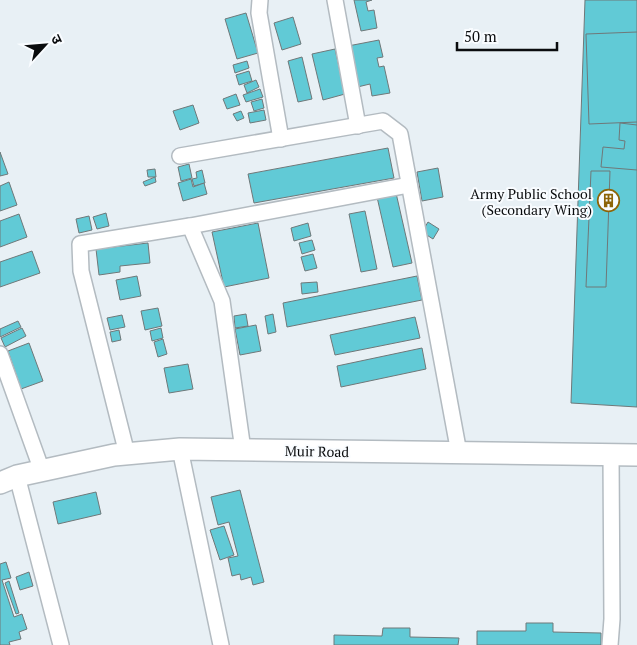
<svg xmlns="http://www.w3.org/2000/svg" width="637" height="645" font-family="'PT Serif','Noto Sans Devanagari',serif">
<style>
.building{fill:#61cad6;stroke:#6f7879}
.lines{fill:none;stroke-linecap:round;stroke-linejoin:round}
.minor-casing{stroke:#b3bbc1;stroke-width:18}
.secondary-casing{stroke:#b3bbc1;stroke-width:24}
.minor{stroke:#fff;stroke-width:15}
.secondary{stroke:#fff;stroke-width:21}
.labels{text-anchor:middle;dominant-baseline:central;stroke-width:4;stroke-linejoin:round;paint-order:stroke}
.poi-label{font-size:14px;fill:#0a0c0e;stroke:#f9fcff;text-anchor:end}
.street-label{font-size:14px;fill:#0a0c0e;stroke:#f9fcff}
</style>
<rect width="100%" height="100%" fill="#e8f0f5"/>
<g class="building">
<polygon points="354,0 372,0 366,2 368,11 374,10 377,28 361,31"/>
<polygon points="585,0 637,0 637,407 571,403"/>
<polygon points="246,13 258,53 237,59 225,19"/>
<polygon points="293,17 301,44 282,50 274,23"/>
<polygon points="637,32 637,122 589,124 586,34"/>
<polygon points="379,40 383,57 377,58 379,67 384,66 390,93 372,96 370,84 349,89 348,46"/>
<polygon points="335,49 345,94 323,100 312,54"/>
<polygon points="302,57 312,99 298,102 288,61"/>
<polygon points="247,61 249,68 235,73 233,65"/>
<polygon points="249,71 252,81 239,85 236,75"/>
<polygon points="256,80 259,87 247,93 244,85"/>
<polygon points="260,89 263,97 246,102 243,95"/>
<polygon points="236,94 240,105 227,109 223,99"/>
<polygon points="262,99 264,108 254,111 251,102"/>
<polygon points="193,105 199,123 180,130 173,111"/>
<polygon points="264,110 266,120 250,123 248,113"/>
<polygon points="241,111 244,118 237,121 233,114"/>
<polygon points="620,123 637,125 637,170 601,167 603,147 624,149 625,141 619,140"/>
<polygon points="388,148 394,178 254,203 248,174"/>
<polygon points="0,152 8,174 0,176"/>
<polygon points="189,164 192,178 181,181 178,167"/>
<polygon points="438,168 443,197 422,201 417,172"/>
<polygon points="155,169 156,177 148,177 147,170"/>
<polygon points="202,170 205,183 194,186 192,179 197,178 196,172"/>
<polygon points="591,171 610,171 606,287 586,287"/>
<polygon points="155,177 156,182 145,186 143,182"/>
<polygon points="191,179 193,187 204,183 207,194 183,201 178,183"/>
<polygon points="9,182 17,205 0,211 0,186"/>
<polygon points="396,193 412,263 393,267 377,197"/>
<polygon points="365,211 377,269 361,272 349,214"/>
<polygon points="106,213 109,226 97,229 93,217"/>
<polygon points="19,214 27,237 0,247 0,221"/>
<polygon points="89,216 92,230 79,233 76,219"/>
<polygon points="428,222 439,229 433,239 422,232"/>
<polygon points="258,223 269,278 224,287 212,232"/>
<polygon points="308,223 311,236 294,241 291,228"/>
<polygon points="312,240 315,250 302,254 299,243"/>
<polygon points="148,243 150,263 120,266 120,272 99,275 96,249"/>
<polygon points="32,251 40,273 0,287 0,262"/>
<polygon points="313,254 317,268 305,271 301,257"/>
<polygon points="137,276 141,296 120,300 116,280"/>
<polygon points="417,276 422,300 287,327 283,303"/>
<polygon points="317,282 318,292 302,294 301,283"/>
<polygon points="158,308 162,326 145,330 141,311"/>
<polygon points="246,314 248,326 235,328 234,316"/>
<polygon points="273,314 276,332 268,334 265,316"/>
<polygon points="122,315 125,327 110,330 107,318"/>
<polygon points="415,317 420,338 335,355 330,335"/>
<polygon points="18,321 21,327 0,337 0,329"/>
<polygon points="256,325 261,351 240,355 235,329"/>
<polygon points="22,328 26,336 5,347 1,338"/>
<polygon points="161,328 163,338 152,341 150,331"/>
<polygon points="119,330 121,340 112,342 110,332"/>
<polygon points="163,339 167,354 158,357 154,342"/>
<polygon points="29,343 43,381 21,389 8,351"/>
<polygon points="422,348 426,369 341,387 337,366"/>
<polygon points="188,364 193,389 169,393 164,368"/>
<polygon points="240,490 264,582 253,585 251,577 241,580 240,574 232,576 228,558 238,556 229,522 218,525 211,497"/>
<polygon points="96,492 101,514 58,524 53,502"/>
<polygon points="224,526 234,555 220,560 210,530"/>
<polygon points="6,562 11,578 2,580 14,617 22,614 27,629 19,632 21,639 9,642 10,645 0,645 0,564"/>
<polygon points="29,572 33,586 20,590 16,577"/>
<polygon points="9,581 19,613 16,614 5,583"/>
<polygon points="526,623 553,623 553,632 601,633 601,645 477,645 477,631 526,631"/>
<polygon points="383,628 410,628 410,637 459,638 458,645 334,645 334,635 382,636"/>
</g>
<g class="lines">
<defs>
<g id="minor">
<polyline points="260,0 259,13 281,139"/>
<polyline points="335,0 358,126"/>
<polyline points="180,156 383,121 400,134 459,453"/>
<polyline points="190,226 222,301 243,450"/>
<polyline points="0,354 42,471"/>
<polyline points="180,449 221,645"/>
<polyline points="127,454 81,271 80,244 190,226 409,185"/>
<polyline points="17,476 61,645"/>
<polyline points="610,645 612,619 611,454"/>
</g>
<polyline id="secondary" points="0,483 17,476 114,455 180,449 637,455"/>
</defs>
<use href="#minor" class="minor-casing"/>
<use href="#secondary" class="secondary-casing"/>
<use href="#minor" class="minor"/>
<use href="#secondary" class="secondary"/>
</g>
<defs>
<symbol id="building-ring" viewBox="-11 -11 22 22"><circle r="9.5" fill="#f9fcff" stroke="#8d6407" stroke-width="1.5"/><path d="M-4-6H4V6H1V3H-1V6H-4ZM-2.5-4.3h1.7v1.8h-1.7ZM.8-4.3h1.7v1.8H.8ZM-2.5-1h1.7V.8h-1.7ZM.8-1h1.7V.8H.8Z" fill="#8d6407"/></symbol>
</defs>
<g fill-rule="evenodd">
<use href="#building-ring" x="596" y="188" width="25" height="25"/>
</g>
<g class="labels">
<g class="poi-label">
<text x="592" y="193">Army Public School<tspan x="592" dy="16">(Secondary Wing)</tspan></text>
</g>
<g class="street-label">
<text transform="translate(317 451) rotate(1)">Muir Road</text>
</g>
</g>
<g transform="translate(45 45) rotate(64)" stroke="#f9fcff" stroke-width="4" paint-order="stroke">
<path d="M0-4L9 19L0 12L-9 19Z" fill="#0a0c0e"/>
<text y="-8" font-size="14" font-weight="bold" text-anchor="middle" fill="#0a0c0e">उ</text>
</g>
<path d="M457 42v8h100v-8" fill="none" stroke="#0a0c0e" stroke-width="2.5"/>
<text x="464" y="42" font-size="15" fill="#0a0c0e" stroke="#f9fcff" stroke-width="4" paint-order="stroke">50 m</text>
</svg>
